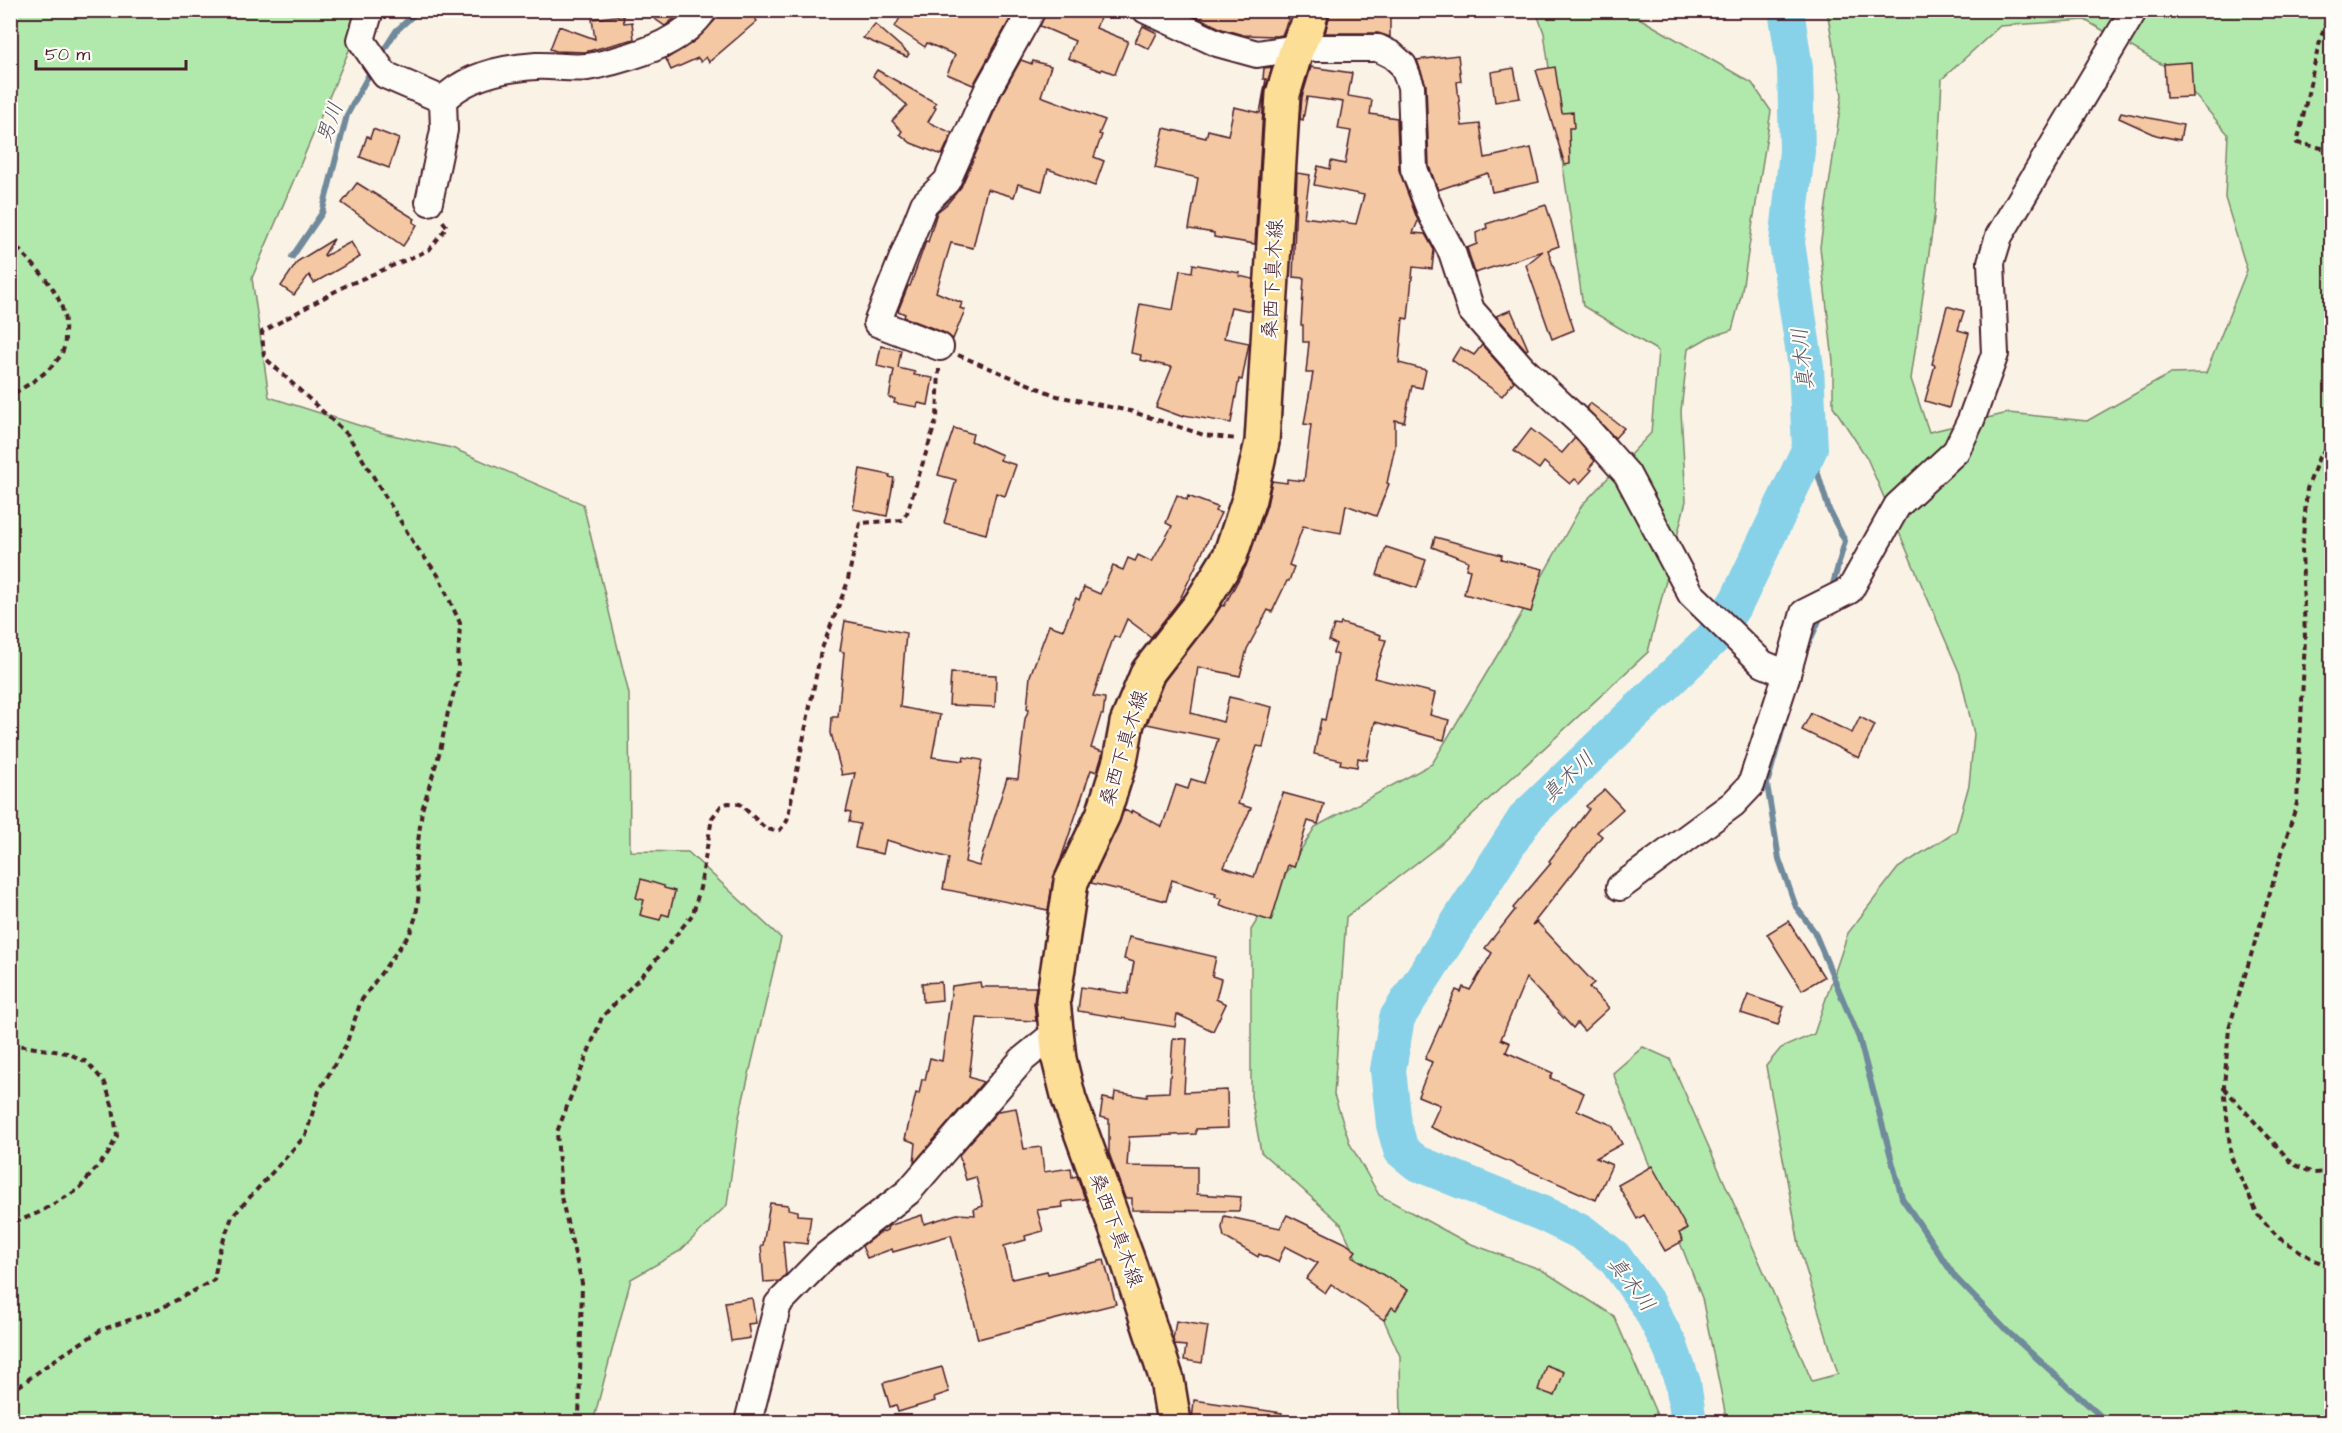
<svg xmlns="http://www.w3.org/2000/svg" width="2342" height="1433" font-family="'Architects Daughter','Klee One',sans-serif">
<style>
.green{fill:#b1e9ac;stroke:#7e846c;stroke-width:1.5;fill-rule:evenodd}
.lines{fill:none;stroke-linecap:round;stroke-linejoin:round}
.stream{stroke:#6f8a9c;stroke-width:6}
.river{stroke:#87d2e8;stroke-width:36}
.building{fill:#f4c8a3;stroke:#4a1f2b;stroke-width:1.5}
.minor-casing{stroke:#4a1f2b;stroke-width:30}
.major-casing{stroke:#4a1f2b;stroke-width:38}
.path{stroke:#4a1f2b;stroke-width:4;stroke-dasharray:6 4.5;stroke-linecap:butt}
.minor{stroke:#fdfcf7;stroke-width:26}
.major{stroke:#fdde96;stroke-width:33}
.labels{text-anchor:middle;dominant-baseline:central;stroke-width:4.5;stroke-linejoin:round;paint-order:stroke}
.street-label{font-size:20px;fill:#4a1f2b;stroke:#fdfcf7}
.water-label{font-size:21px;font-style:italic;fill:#5c5564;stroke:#fdfcf7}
</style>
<rect width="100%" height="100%" fill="#fbf2e6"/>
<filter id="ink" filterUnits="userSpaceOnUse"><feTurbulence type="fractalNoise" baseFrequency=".0167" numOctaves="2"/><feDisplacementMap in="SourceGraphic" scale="12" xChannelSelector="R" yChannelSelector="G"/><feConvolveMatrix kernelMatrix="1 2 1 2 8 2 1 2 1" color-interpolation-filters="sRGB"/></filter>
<g filter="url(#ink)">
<g class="green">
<polygon points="10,11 367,11 353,41 252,278 269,397 383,433 452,448 583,504 629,694 630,851 688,852 781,938 739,1117 727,1205 680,1251 631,1279 593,1422 11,1422"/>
<polygon points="1536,11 1639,11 1639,18 1752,83 1771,111 1741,296 1732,330 1709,337 1688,349 1681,411 1686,501 1648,652 1436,848 1346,917 1334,1095 1350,1144 1379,1195 1466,1242 1542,1270 1614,1316 1660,1422 1401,1422 1400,1356 1341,1224 1261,1152 1251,1096 1251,930 1315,827 1432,764 1510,634 1582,505 1651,433 1658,351 1583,306 1544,33"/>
<path d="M1827 11H2331V1422H1727L1702 1298 1613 1073 1643 1047 1670 1059 1812 1381 1838 1374 1800 1250 1766 1066 1781 1048 1814 1034 1848 933 1898 868 1956 831 1969 785 1974 734 1960 674 1867 458 1833 406V361L1820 247 1842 95ZM2085 20 2175 72 2228 134 2225 198 2247 270 2206 373 2170 374 2087 421 2008 413 1929 432 1911 379 1935 211 1942 79 2000 26Z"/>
</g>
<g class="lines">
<g class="stream">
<polyline points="380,56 396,31 419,10"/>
<polyline points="292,257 322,213 347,115 373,67"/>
<polyline points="1810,448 1829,510 1845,541 1831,591"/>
<polyline points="1806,649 1822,614"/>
<polyline points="1784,724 1767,784 1779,859 1796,907 1814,931 1859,1038 1902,1198 1955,1277 2007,1331 2107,1422"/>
</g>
<polyline class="river" points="1689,1422 1683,1383 1670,1346 1649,1306 1614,1257 1583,1233 1544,1214 1417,1163 1401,1150 1394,1125 1388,1070 1397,1018 1526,817 1712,639 1738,599 1810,448 1806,367 1787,243 1797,151 1795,68 1786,10"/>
</g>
<g class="building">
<polygon points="642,10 684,10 665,26"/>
<polygon points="719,10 748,10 757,21 709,62 706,57 701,62 698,58 671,70 666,59 696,40 716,19"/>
<polygon points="904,10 1015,10 973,85 947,74 955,55 927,43 925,47 895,27"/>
<polygon points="1047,10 1103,10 1096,28 1128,41 1115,74 1102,69 1101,71 1068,58 1075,41 1040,26"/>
<polygon points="1183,10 1292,10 1282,35 1277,36 1243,35 1222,29"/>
<polygon points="1331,10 1390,10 1390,37 1378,33 1325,33"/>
<polygon points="623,15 624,23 632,22 634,39 585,52 556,51 550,49 559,26 595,39 592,19"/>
<polygon points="875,24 909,54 907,57 863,38"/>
<polygon points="1143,26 1157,33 1149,49 1135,42"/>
<polygon points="1458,55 1461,81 1457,82 1462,126 1480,124 1485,158 1531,148 1539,182 1492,192 1488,173 1438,190 1429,166 1426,85 1417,60"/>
<polygon points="1021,60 1032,64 1033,61 1051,66 1041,96 1105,120 1099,134 1102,135 1094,157 1104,161 1095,186 1048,169 1042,191 1018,184 1014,197 987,189 973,248 951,243 936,292 962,303 960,308 965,310 953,339 945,333 904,317 905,314 898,311 908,286 910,286 926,241 928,242 937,212 947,204 961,187 1002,94"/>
<polygon points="2191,62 2193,97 2166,98 2164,64"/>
<polygon points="1272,67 1264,93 1255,244 1214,237 1214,233 1189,229 1198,178 1155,168 1164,128 1206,138 1208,130 1228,135 1234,107 1260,113 1266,79 1263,79 1264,68"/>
<polygon points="1311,67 1352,73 1348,96 1372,100 1370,114 1397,118 1399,170 1418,221 1413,233 1425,234 1434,250 1432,269 1413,267 1408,319 1403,318 1399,363 1426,370 1422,388 1412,386 1404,422 1395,420 1395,447 1387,483 1389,484 1376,516 1346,505 1341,533 1303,526 1289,565 1294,567 1289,581 1287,581 1272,612 1268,610 1247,649 1240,676 1198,667 1191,713 1223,722 1229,697 1272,707 1263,747 1257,746 1238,804 1251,808 1224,867 1254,877 1283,793 1324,804 1318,824 1308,821 1294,867 1288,865 1271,921 1220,905 1222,899 1215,897 1216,894 1172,880 1166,901 1091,883 1124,810 1131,813 1132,810 1162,827 1176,785 1188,789 1191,779 1204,783 1218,739 1147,724 1164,681 1222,605 1224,606 1246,566 1267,505 1272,481 1287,483 1287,479 1304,481 1311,425 1304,424 1313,373 1306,373 1309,342 1303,342 1303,325 1301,325 1304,278 1293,277 1297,173 1310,175 1304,217 1356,224 1364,195 1314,185 1318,166 1330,169 1331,161 1345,164 1351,131 1338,129 1343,102 1307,97 1303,120 1300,119 1302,97"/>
<polygon points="1555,67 1562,113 1573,112 1574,128 1569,128 1570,164 1565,165 1536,70"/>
<polygon points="1514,68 1520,98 1495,102 1491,72"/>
<polygon points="877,70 936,103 934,107 936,108 928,122 952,133 942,155 911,143 900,134 902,131 892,121 907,105 873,76"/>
<polygon points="2121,112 2183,125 2180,140 2156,135 2119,118"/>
<polygon points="373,129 399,139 389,168 360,157 367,136 370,138"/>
<polygon points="357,183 415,219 413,222 417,225 403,246 342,203"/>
<polygon points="1546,205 1559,246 1548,250 1574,330 1552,339 1526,265 1543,251 1475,273 1467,248 1477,244 1476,233 1487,228 1486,224"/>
<polygon points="334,239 324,255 325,256 351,242 360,257 314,283 309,275 294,295 281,286 298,261"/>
<polygon points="1193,264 1240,273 1239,276 1253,279 1251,311 1231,307 1224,338 1249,343 1242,380 1239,379 1231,423 1184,415 1183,417 1156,407 1172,367 1140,360 1141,355 1131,353 1140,304 1173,310 1180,270 1192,272"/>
<polygon points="1947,306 1964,311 1958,330 1969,333 1949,408 1925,401 1935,365 1932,364"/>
<polygon points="1511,310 1528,349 1526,350 1496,316"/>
<polygon points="1482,345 1514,381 1502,396 1452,360 1460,347 1474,355"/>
<polygon points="881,346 901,350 898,368 915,372 914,375 933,378 928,405 918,403 917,407 894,403 895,399 889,398 894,370 877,366"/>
<polygon points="1590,403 1624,428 1615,438 1586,408"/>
<polygon points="954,428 973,434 971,441 1002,455 1000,460 1016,465 1005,496 996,493 986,534 944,523 956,480 938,475"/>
<polygon points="1531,429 1562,453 1575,438 1595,461 1589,468 1592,470 1580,483 1575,479 1570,484 1544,462 1539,469 1514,451"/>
<polygon points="860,469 890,475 889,477 894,478 887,516 853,509"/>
<polygon points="1177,495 1187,500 1188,496 1217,507 1215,511 1221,513 1179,601 1151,637 1127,619 1119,638 1114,636 1093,696 1105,698 1103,715 1101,715 1091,748 1103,752 1102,756 1097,772 1091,770 1061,859 1053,879 1048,910 943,889 949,858 886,840 883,854 855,848 860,824 849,822 851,813 846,812 855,773 842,775 831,733 832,717 838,717 844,652 840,651 845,621 906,633 900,707 940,715 932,757 963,761 964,757 982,760 965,862 979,866 1007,778 1018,779 1025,719 1029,709 1027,709 1030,676 1049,625 1063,630 1076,598 1079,600 1084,587 1100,594 1113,566 1123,570 1128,558 1135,561 1138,555 1152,562 1172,526 1166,523"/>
<polygon points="1435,537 1502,555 1501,559 1543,569 1531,612 1464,594 1470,570 1466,569 1468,561 1432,547"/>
<polygon points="1386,547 1426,560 1417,588 1377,575"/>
<polygon points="1341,623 1381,635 1380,639 1386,640 1374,678 1435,693 1430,715 1449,720 1444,740 1375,722 1367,760 1358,758 1357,767 1340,764 1341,760 1314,754 1321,719 1325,720 1338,655 1333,653 1336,644 1329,641 1334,625 1340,626"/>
<polygon points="951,673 996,675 995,707 949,705"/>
<polygon points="1811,713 1852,733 1860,717 1875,725 1859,758 1802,730"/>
<polygon points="1605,790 1623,809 1597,832 1602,836 1532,925 1537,922 1594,983 1589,987 1609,1008 1584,1031 1577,1023 1573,1028 1526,978 1501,1039 1510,1043 1506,1052 1553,1073 1550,1078 1584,1093 1577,1110 1612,1125 1622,1144 1596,1158 1612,1165 1596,1200 1430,1127 1440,1105 1418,1096 1432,1062 1425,1059 1456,990 1461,992 1463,987 1470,990 1492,953 1485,948 1515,910 1513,908 1551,863 1549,861 1589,809 1586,806"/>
<polygon points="641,879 664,886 664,888 675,891 669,916 662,914 660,920 640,915 644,900 636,898"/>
<polygon points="1788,921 1824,977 1802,990 1767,934"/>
<polygon points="1129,937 1216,957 1212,976 1221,979 1216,999 1226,1004 1213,1031 1177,1014 1175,1027 1078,1011 1081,987 1128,994 1134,962 1124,959"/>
<polygon points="941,982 942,1000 923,1002 922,983"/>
<polygon points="980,982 981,987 1036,987 1034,1003 1036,1021 977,1018 969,1077 983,1082 914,1163 916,1143 905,1139 916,1093 919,1094 922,1079 925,1080 930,1058 942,1061 952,986"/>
<polygon points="1748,995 1784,1007 1778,1025 1741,1013"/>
<polygon points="1173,1038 1187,1039 1184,1092 1227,1090 1228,1128 1196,1129 1196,1134 1129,1137 1127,1166 1197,1167 1197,1194 1241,1197 1239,1211 1132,1210 1132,1198 1125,1198 1109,1153 1109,1119 1100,1117 1103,1098 1114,1100 1115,1092 1147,1097 1147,1093 1169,1092"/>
<polygon points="1016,1108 1024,1149 1041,1147 1044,1172 1071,1168 1072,1177 1077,1176 1085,1199 1062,1202 1063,1207 1037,1210 1043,1231 1025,1236 1026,1240 1004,1246 1012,1279 1047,1271 1048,1274 1104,1260 1116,1304 978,1339 951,1235 893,1252 892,1249 867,1258 862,1246 878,1234 887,1230 888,1226 922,1215 924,1224 957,1214 975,1215 974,1209 983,1206 976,1177 966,1180 959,1155 998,1111"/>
<polygon points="1652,1166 1687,1229 1679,1233 1683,1241 1665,1251 1644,1215 1637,1219 1618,1185"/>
<polygon points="770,1203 788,1205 788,1209 798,1211 798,1215 811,1216 807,1244 783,1241 786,1274 780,1281 764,1282 761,1246 763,1245"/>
<polygon points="1287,1215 1345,1243 1356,1251 1352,1256 1408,1290 1396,1310 1392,1307 1384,1320 1331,1284 1325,1293 1306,1279 1318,1263 1285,1246 1278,1262 1259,1254 1258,1257 1224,1237 1222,1228 1224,1216 1280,1228"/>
<polygon points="752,1298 756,1323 748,1324 750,1338 731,1341 725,1302"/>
<polygon points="1176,1321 1208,1326 1202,1363 1184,1360 1186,1346 1175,1345 1173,1340"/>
<polygon points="1546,1365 1564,1372 1555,1396 1538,1390"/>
<polygon points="942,1367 949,1392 934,1397 935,1401 898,1412 896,1405 890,1407 883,1383"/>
<polygon points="1194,1400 1282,1413 1281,1422 1192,1422"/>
</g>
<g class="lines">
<defs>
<g id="minor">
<polyline points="370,10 361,40 385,75 443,100"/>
<polyline points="1146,10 1217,43 1257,54 1297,48 1378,48 1392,55 1403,65 1411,86 1414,169 1432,215 1452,252 1471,310 1522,368 1585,427 1627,474 1691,594 1763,664 1787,674"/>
<path d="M429 202 444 130 443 100C466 76 505 68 536 66 553 65 570 69 587 67 596 66 605 63 614 61 647 52 684 40 704 10"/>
<polyline points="940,347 877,323 924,204 947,181 989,87 1032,10"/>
<polyline points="1620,887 1733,804 1751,785 1787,674 1804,613 1850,590 1897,506 1956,451 1971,420 1995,354 1991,262 1999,236 2134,10"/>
<polyline points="748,1422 778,1304 825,1256 908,1192 1022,1060 1055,1033"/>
</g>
<polyline id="major" points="1174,1422 1167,1380 1129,1264 1069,1099 1059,1059 1053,1001 1071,882 1103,815 1120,761 1127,723 1148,672 1200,605 1230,556 1249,499 1262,442 1283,94 1297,48 1308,25 1312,10"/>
</defs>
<use href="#minor" class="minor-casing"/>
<use href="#major" class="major-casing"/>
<g class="path">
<path d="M2330 10C2314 53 2308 99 2297 143L2332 150"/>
<path d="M10 240C35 268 68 293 65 333 65 343 65 351 58 359 46 375 27 385 10 396"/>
<polyline points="958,355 1057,396 1130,411 1204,435 1237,439"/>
<polyline points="2332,440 2319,457 2307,489 2302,549 2305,639 2297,803 2229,1028 2224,1087 2231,1157 2258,1215 2279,1238 2314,1260 2332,1267"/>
<polyline points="10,1044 67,1053 87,1062 105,1083 113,1108 117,1136 108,1154 78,1190 38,1213 10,1224"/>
<polyline points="2224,1088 2293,1164 2313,1173 2332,1172"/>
<polyline points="10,1393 53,1361 101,1330 158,1310 214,1280 219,1252 232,1217 306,1135 319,1091 346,1045 361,1001 410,933 416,916 419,892 415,866 422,810 440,751 448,712 457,682 460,623 438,575 415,545 348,435 264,357 262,332 343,287 429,250 447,227 442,220"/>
<polyline points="579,1422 582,1283 561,1197 557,1132 602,1017 651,966 693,914 700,888 712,818 721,806 728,803 740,804 765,828 775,831 780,830 787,821 821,651 847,584 860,523 902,520 907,513 937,418 939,369"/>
</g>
<use href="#minor" class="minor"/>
<use href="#major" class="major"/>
</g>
</g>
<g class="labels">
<g class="street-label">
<text transform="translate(1273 279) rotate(-87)">桑西下真木線</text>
<text transform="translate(1124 748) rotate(-73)">桑西下真木線</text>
<text transform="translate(1116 1230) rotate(70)">桑西下真木線</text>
</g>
<g class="water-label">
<text transform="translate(330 123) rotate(-71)">男川</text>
<text transform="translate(1803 359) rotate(-96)">真木川</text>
<text transform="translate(1568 777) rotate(-44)">真木川</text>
<text transform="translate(1631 1284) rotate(53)">真木川</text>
</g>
</g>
<rect width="2342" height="1433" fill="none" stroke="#fdfcf7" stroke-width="36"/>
<rect x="18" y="18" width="2306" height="1397" fill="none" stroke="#4a1f2b" stroke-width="2" filter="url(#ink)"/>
<path d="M36 60v9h150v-9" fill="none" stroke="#4a1f2b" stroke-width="3"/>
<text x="45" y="60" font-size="18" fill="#4a1f2b" stroke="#fdfcf7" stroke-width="4.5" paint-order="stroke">50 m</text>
</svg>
